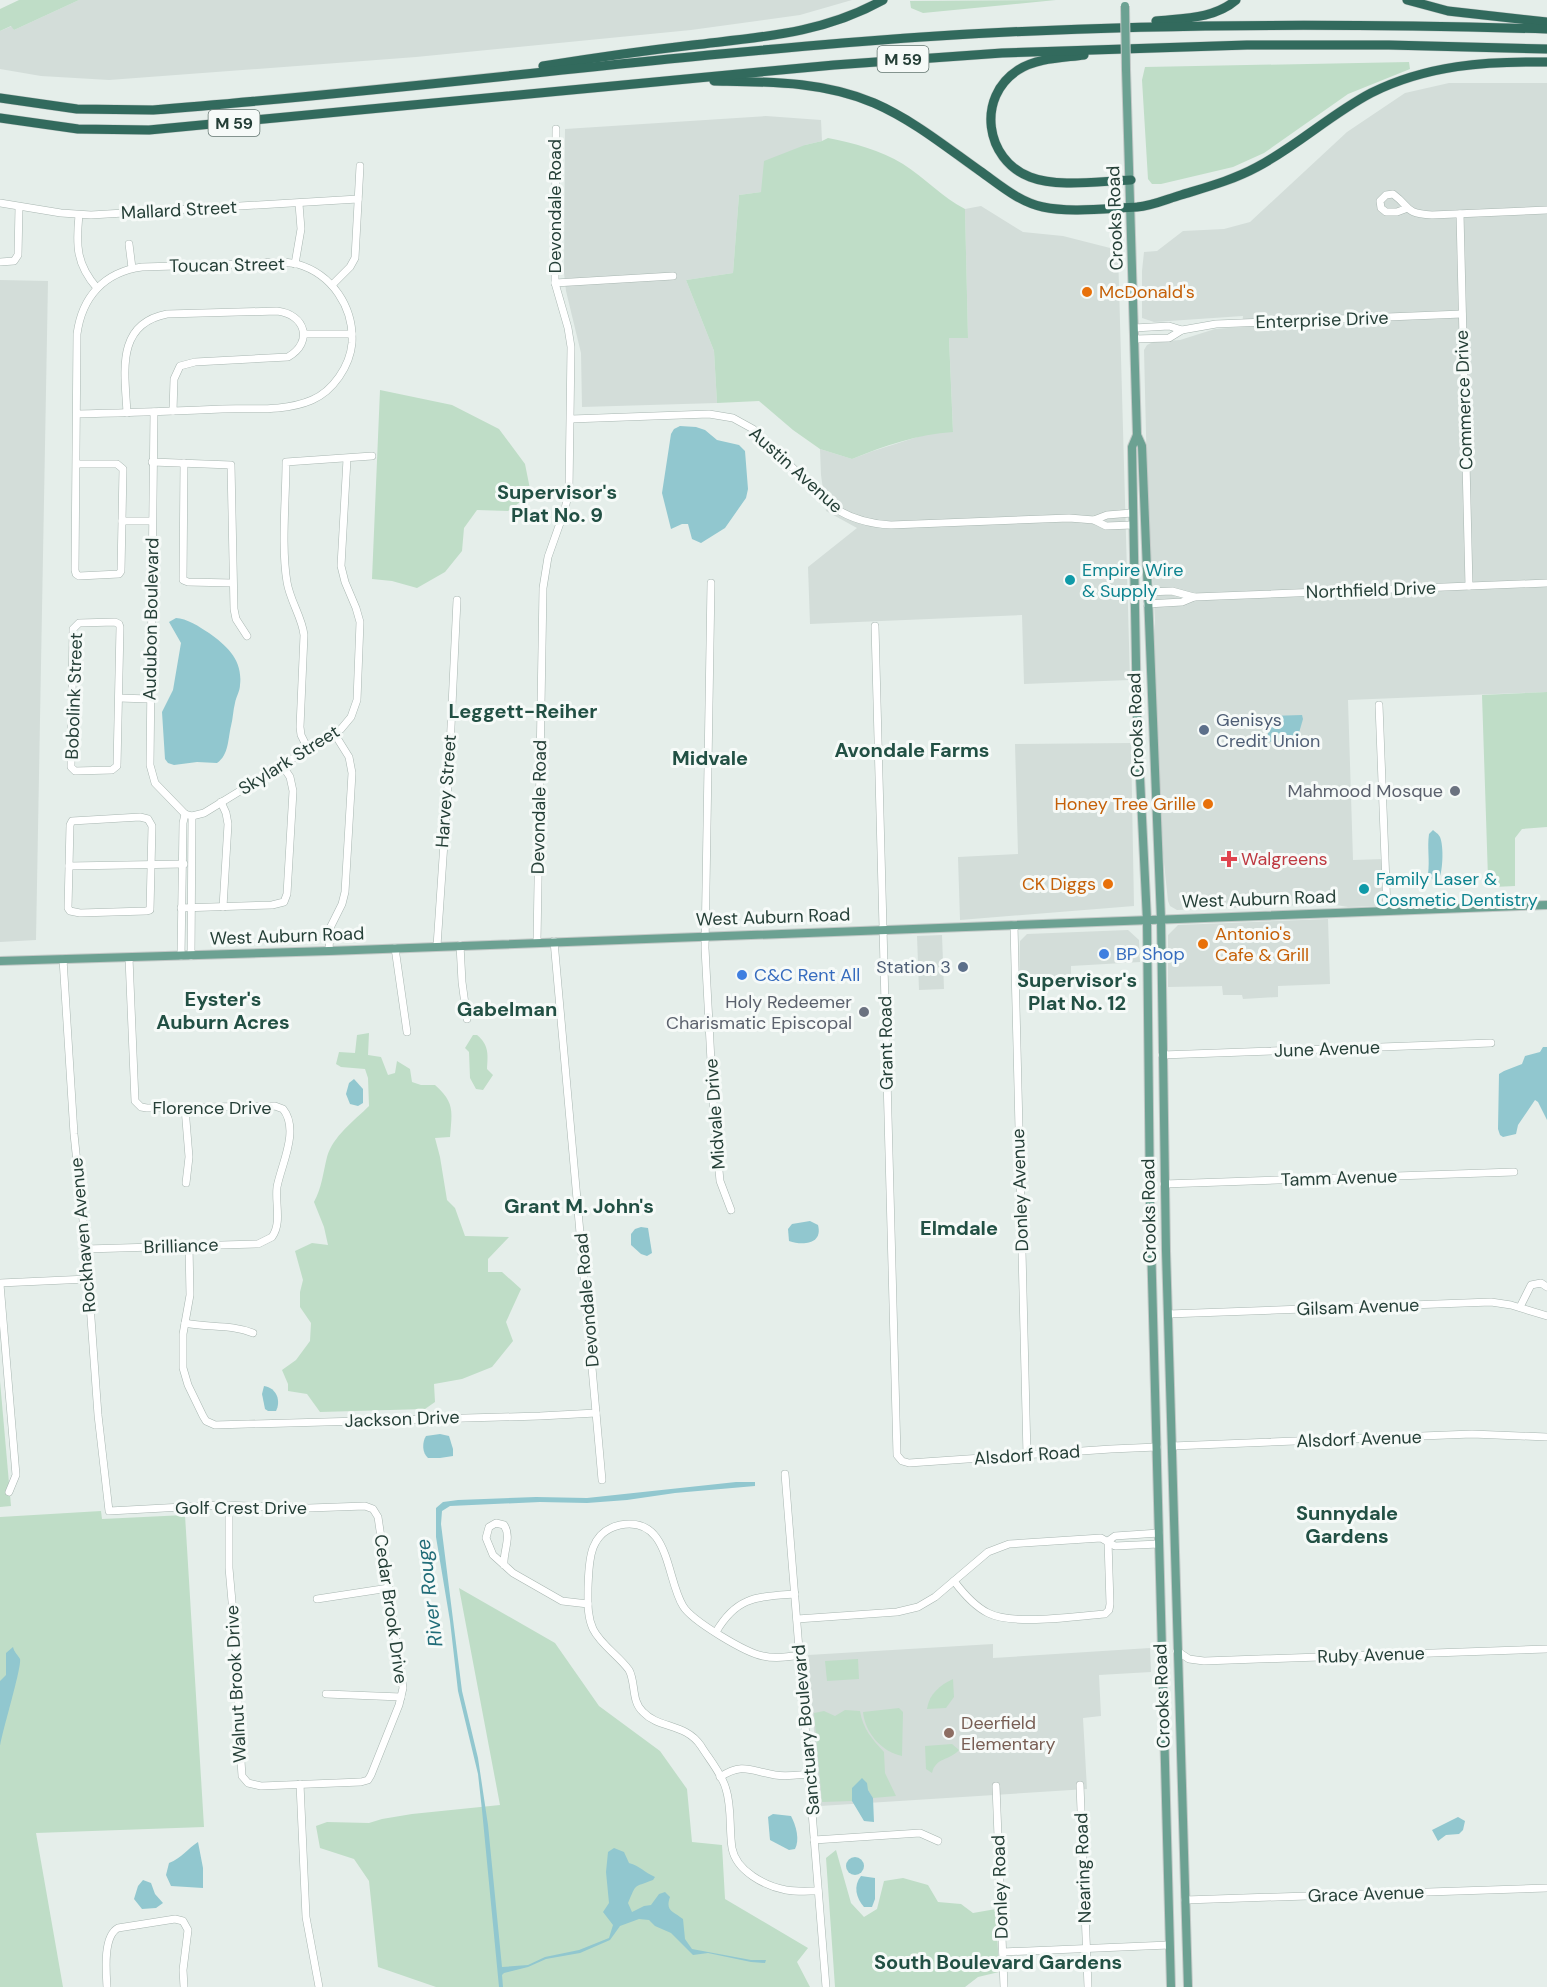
<svg xmlns="http://www.w3.org/2000/svg" width="1547" height="1987" font-family="'DM Sans',sans-serif">
<style>
.built{fill:#d3ddd9}
.green{fill:#bfddc7}
.water{fill:#91c7cf}
.lines{fill:none;stroke-linecap:round;stroke-linejoin:round}
.minor-casing{stroke:#a8b6b1;stroke-width:8}
.major-casing{stroke:#c2c9c7;stroke-width:10}
.highway-casing{stroke:#c2c9c7;stroke-width:10}
.minor{stroke:#fff;stroke-width:7}
.major{stroke:#6ca192;stroke-width:8}
.highway{stroke:#326a5d;stroke-width:9}
.major-bridge-casing{stroke:#c2c9c7;stroke-width:10;stroke-linecap:butt}
.major-bridge{stroke:#6ca192;stroke-width:8}
.food-dot{fill:#e8710a;stroke:#f6faf8;stroke-width:2}
.culture-dot{fill:#0f9aa8;stroke:#f6faf8;stroke-width:2}
.service-dot{fill:#5c6f8a;stroke:#f6faf8;stroke-width:2}
.worship-dot{fill:#6b7280;stroke:#f6faf8;stroke-width:2}
.health-dot{fill:#e0444e;stroke:#f6faf8;stroke-width:2}
.shop-dot{fill:#3f7fe0;stroke:#f6faf8;stroke-width:2}
.education-dot{fill:#8d6e63;stroke:#f6faf8;stroke-width:2}
.labels{text-anchor:middle;dominant-baseline:central;stroke-width:6;stroke-linejoin:round;paint-order:stroke}
.shield{fill:#f6faf8;stroke:#647771;stroke-width:1.5}
.shield-label{font-size:16px;font-weight:bold;fill:#253f37}
.street-label{font-size:18px;fill:#253f37;stroke:#f6faf8}
.food-label{font-size:18px;fill:#c56008;stroke:#f6faf8;text-anchor:start}
.culture-label{font-size:18px;fill:#0d838f;stroke:#f6faf8;text-anchor:start}
.service-label{font-size:18px;fill:#4e5e75;stroke:#f6faf8;text-anchor:start}
.worship-label{font-size:18px;fill:#5b616d;stroke:#f6faf8;text-anchor:end}
.health-label{font-size:18px;fill:#be3a42;stroke:#f6faf8;text-anchor:start}
.shop-label{font-size:18px;fill:#366cbe;stroke:#f6faf8;text-anchor:start}
.education-label{font-size:18px;fill:#785e54;stroke:#f6faf8;text-anchor:start}
.neighbourhood-label{font-size:20px;font-weight:bold;fill:#225044;stroke:#f6faf8}
.water-label{font-size:20px;font-style:italic;fill:#216c78;stroke:#f6faf8}
</style>
<rect width="100%" height="100%" fill="#e5eeea"/>
<g class="built">
<polygon points="79,0 852,0 800,15 691,30 416,57 109,80 41,76 0,69 0,31 12,26 14,30"/>
<polygon points="1449,83 1547,83 1547,692 1348,700 1353,860 1384,859 1385,902 1381,906 1348,907 1330,904 1177,910 1170,906 1168,901 1163,853 1153,647 1155,623 1153,580 1149,558 1144,350 1147,345 1153,342 1180,340 1215,329 1242,327 1243,316 1154,322 1142,318 1142,271 1144,252 1157,251 1183,231 1224,229 1250,222 1347,132 1405,93"/>
<polygon points="766,116 821,120 822,141 805,145 761,192 739,195 733,273 686,280 714,351 717,403 582,407 581,353 566,291 564,273 565,129"/>
<polygon points="981,206 1023,232 1063,236 1118,250 1130,680 1024,684 1022,615 810,624 808,567 857,528 826,511 821,475 820,449 852,459 873,451 930,433 953,431 949,338 968,338 965,209"/>
<polygon points="0,280 48,281 36,940 0,942"/>
<polygon points="1131,743 1134,906 960,920 958,857 1018,854 1015,744"/>
<polygon points="1328,919 1330,984 1278,986 1278,997 1243,999 1242,995 1223,995 1222,986 1168,987 1168,935 1178,925"/>
<polygon points="1128,930 1139,940 1140,962 1071,966 1071,983 1019,984 1020,941 1027,934"/>
<polygon points="942,935 944,989 919,990 917,936"/>
<polygon points="993,1644 993,1658 1150,1648 1151,1672 1099,1675 1101,1716 1083,1718 1087,1789 820,1806 808,1655"/>
</g>
<g class="green">
<polygon points="19,0 79,0 14,30 11,26 0,31 0,9"/>
<polygon points="1056,0 923,13 911,8 910,1"/>
<polygon points="1409,62 1410,69 1348,94 1264,153 1233,167 1161,184 1152,184 1148,179 1142,80 1145,67"/>
<path d="M828 138C854 143 880 150 903 164 925 178 942 197 965 209L968 338H949L953 432C918 434 884 446 852 459L820 449 793 430 759 401 717 403 714 351 686 280 733 273 739 195 761 192 764 161 805 145 822 141Z"/>
<polygon points="380,390 452,405 499,429 525,464 531,494 508,511 477,510 464,528 462,551 445,572 417,588 392,581 372,579"/>
<polygon points="1547,692 1547,827 1522,829 1515,838 1515,886 1494,887 1488,878 1482,695"/>
<path d="M369 1033 368 1055 381 1057 388 1075 395 1073 397 1061 410 1069 412 1082 421 1085H435C455 1103 452 1111 450 1137L435 1138 440 1157 447 1200 455 1208 465 1236 509 1237 488 1259V1272H502L521 1289 506 1322 513 1341 492 1367 462 1379 434 1384 435 1402 425 1409 320 1412 307 1394 288 1391V1384L282 1370 296 1360 310 1341 311 1323 300 1307V1292L303 1280 295 1251 312 1243 328 1245 324 1227 314 1202C322 1187 323 1173 327 1157 333 1136 354 1121 369 1106L368 1078 365 1069 341 1067 336 1064 339 1052 355 1053 357 1035Z"/>
<path d="M473 1035H477C489 1045 488 1054 487 1069L493 1075 483 1090 476 1089 470 1078 469 1052 465 1048Z"/>
<polygon points="0,1381 11,1506 0,1507"/>
<polygon points="101,1511 102,1519 185,1515 204,1827 36,1833 63,1987 0,1987 0,1517"/>
<polygon points="459,1588 555,1643 599,1706 660,1751 687,1789 692,1842 722,1845 725,1899 808,1948 797,1962 810,1987 436,1987 378,1967 369,1881 354,1859 320,1848 316,1826 327,1822 369,1823 382,1819 412,1814 500,1805"/>
<polygon points="858,1659 859,1679 827,1681 825,1661"/>
<path d="M953 1679 954 1697 946 1708 927 1709C929 1694 940 1685 953 1679Z"/>
<path d="M899 1708 903 1712 902 1756C882 1752 865 1733 863 1712Z"/>
<path d="M845 1710 860 1711C863 1729 872 1739 884 1752L885 1773 896 1796 873 1798 868 1790 852 1788V1801L822 1802 814 1713 824 1711 835 1716Z"/>
<path d="M952 1744 959 1750C949 1761 936 1757 932 1773L926 1769 925 1746Z"/>
<polygon points="836,1850 851,1903 864,1917 877,1909 884,1881 903,1878 928,1885 938,1902 961,1904 973,1913 996,1909 999,1972 978,1977 965,1987 835,1987 826,1858"/>
</g>
<g class="water">
<polygon points="680,426 696,427 705,430 717,440 739,445 745,451 748,489 746,498 725,528 701,543 692,539 688,524 682,524 671,529 662,493 671,434 674,429"/>
<path d="M176 618C186 618 200 627 209 633 227 646 243 660 240 685 240 691 236 697 235 703 233 711 233 718 231 726 228 738 229 755 217 763L197 762 174 765 168 763 165 759 162 712 173 690 181 643 169 622Z"/>
<polygon points="1302,715 1303,719 1296,743 1271,742 1268,740 1268,718 1270,716"/>
<path d="M1433 830C1436 833 1438 833 1440 837 1444 846 1443 874 1438 881H1434L1428 874C1430 860 1427 848 1429 834Z"/>
<polygon points="1543,1047 1547,1047 1547,1120 1538,1102 1535,1100 1518,1125 1516,1134 1503,1137 1500,1135 1498,1129 1499,1074 1504,1071 1522,1064 1525,1056 1540,1052"/>
<polygon points="354,1079 363,1089 363,1103 358,1106 350,1104 346,1094 349,1083"/>
<path d="M810 1221 818 1225C823 1244 803 1246 789 1241L788 1229 792 1224Z"/>
<polygon points="641,1227 648,1228 652,1253 647,1256 641,1254 631,1245 631,1234 635,1229"/>
<path d="M264 1386C277 1388 281 1401 276 1411H268L265 1409 262 1394Z"/>
<path d="M440 1434 449 1436 453 1449V1456L440 1458H428C422 1453 422 1442 426 1436Z"/>
<path d="M736 1482H755V1486L675 1493 627 1500 587 1503 540 1502 450 1506 442 1511 441 1524 462 1691 478 1758 488 1825 502 1967 528 1965 545 1957 579 1950 609 1938 613 1925 603 1912 609 1903 606 1872 608 1852 614 1848 624 1852 629 1863C640 1866 644 1872 655 1877L653 1880C632 1888 637 1883 628 1903L632 1912 644 1906 651 1905 659 1894 665 1892 670 1897C665 1911 673 1911 683 1919L685 1939 692 1949 751 1960H766L765 1963 751 1962 708 1953 693 1955 671 1933 655 1926 649 1920 639 1919 620 1926 610 1940 580 1953 546 1959 528 1967 504 1973 502 1975 503 1987H499L482 1810 478 1774 458 1691 450 1621 436 1537V1508L443 1502 458 1500 536 1497 587 1498Z"/>
<path d="M13 1647C14 1652 18 1655 20 1659 22 1667 2 1732 0 1747V1681L6 1675V1653Z"/>
<polygon points="862,1778 867,1783 868,1790 873,1798 874,1822 864,1821 852,1801 852,1788"/>
<path d="M773 1814 791 1816C796 1825 800 1840 795 1849L789 1850 770 1840 768 1817Z"/>
<polygon points="1458,1817 1465,1821 1463,1830 1459,1834 1446,1835 1438,1841 1432,1830"/>
<path d="M198 1842 203 1868V1888L171 1886 166 1875 169 1863C182 1858 187 1849 198 1842Z"/>
<circle cx="855" cy="1866" r="9"/>
<path d="M861 1876 875 1878V1899L872 1907H864C856 1898 853 1886 861 1876Z"/>
<polygon points="143,1880 151,1883 155,1894 163,1903 156,1908 142,1909 134,1899 138,1886"/>
</g>
<g class="lines">
<defs>
<g id="minor">
<polyline points="0,203 61,213 91,215 358,199"/>
<path d="M1405 209 1397 212H1386L1381 208 1380 201 1386 195 1393 194C1412 208 1403 213 1432 215L1547 210"/>
<polyline points="1460,214 1469,586"/>
<path d="M79 215C76 245 76 264 97 288"/>
<polyline points="129,244 132,268"/>
<polyline points="0,262 14,261 18,255 19,207"/>
<polyline points="295,264 301,229 299,204"/>
<polyline points="555,283 673,276"/>
<polyline points="332,285 350,267 355,258 360,166"/>
<polyline points="1134,328 1169,326 1182,330"/>
<polyline points="304,334 352,334"/>
<polyline points="1135,339 1169,338 1182,330 1216,324 1462,314"/>
<polyline points="154,412 150,765 155,783 185,814 192,816 204,813 341,729 351,717 357,700 360,622 356,608 345,582 341,566 347,459"/>
<path d="M127 413C125 373 115 324 167 314L277 311C305 314 314 342 288 357L195 362 180 366 174 379 173 411"/>
<path d="M571 419 709 414 733 418 753 429 833 507C851 519 869 524 891 525L1069 518 1094 520 1106 526 1132 525"/>
<polyline points="152,462 231,465 234,609 236,619 247,636"/>
<polyline points="184,463 183,580 188,582 232,583"/>
<path d="M76 464H117L123 469 121 571 119 574 79 576 76 574 75 570 77 334C82 297 104 272 142 267 176 266 209 265 242 264 260 263 280 260 297 264 332 274 354 307 352 343 350 366 333 391 312 400 284 412 251 408 222 409 173 411 125 413 77 414"/>
<polyline points="1094,520 1107,515 1132,513"/>
<polyline points="122,521 152,521"/>
<polyline points="711,583 705,948 714,1118 720,1181 731,1210"/>
<polyline points="1147,592 1172,591 1194,597"/>
<polyline points="1147,604 1182,602 1194,597 1547,583"/>
<polygon points="115,622 119,624 120,627 117,766 112,770 75,771 71,767 73,629 79,623"/>
<polyline points="875,626 897,1455 902,1461 909,1463 1111,1449 1157,1447"/>
<polyline points="119,698 149,699"/>
<polyline points="1379,705 1387,910"/>
<path d="M308 749 301 735 300 727 304 635C302 617 290 601 287 582 281 546 286 500 286 462L372 456"/>
<polyline points="221,802 226,813 228,824 223,907"/>
<polygon points="140,817 148,819 152,826 150,910 146,911 80,913 70,911 68,908 70,825 72,821"/>
<polyline points="69,866 184,864"/>
<polyline points="181,908 272,905 284,902 287,894 293,791 290,777 282,765"/>
<polyline points="1014,925 1027,1455"/>
<polyline points="554,941 602,1480"/>
<polyline points="537,942 543,588 548,557 565,509 569,490 571,347 568,328 555,283 556,129"/>
<polyline points="460,945 462,982 467,1019"/>
<polyline points="437,946 449,769 457,600"/>
<polyline points="395,948 407,1032"/>
<polyline points="329,951 330,928 342,904 345,892 352,773 349,757 334,733"/>
<polyline points="181,956 183,823 185,814"/>
<polyline points="191,956 192,816"/>
<polyline points="63,959 74,1134 86,1249 98,1415 109,1511 220,1505 309,1508 365,1506 373,1509 378,1517 403,1688 399,1705 371,1775 368,1780 361,1782 261,1786 248,1783 242,1776 238,1716 238,1669 229,1568 229,1505"/>
<polyline points="1162,1055 1491,1043"/>
<polyline points="185,1108 189,1157 186,1183"/>
<polyline points="1164,1184 1514,1172"/>
<polyline points="189,1246 190,1295 183,1334 183,1368 188,1385 203,1416 206,1421 215,1425 540,1416 596,1413"/>
<path d="M86 1249 258 1244 272 1237C282 1223 275 1204 277 1187 281 1165 300 1130 283 1109L275 1106 147 1108 141 1107 135 1101 129 958"/>
<polyline points="0,1283 88,1279"/>
<polyline points="0,1284 16,1475 9,1492"/>
<polyline points="1520,1307 1531,1285 1541,1283 1547,1287"/>
<polyline points="1168,1314 1491,1302 1511,1305 1547,1316"/>
<path d="M185 1323C208 1328 231 1324 253 1333"/>
<polyline points="1172,1446 1472,1434 1547,1437"/>
<polyline points="785,1474 826,1987"/>
<polyline points="1108,1541 1115,1536 1159,1533"/>
<path d="M504 1565C503 1551 512 1537 504 1525L496 1523 489 1527 486 1538 493 1555 513 1573 562 1601 588 1604"/>
<path d="M954 1581C963 1593 974 1606 988 1613 1014 1626 1075 1616 1105 1614L1109 1610 1110 1604 1108 1541"/>
<polyline points="317,1599 389,1588"/>
<polyline points="797,1619 897,1612 918,1607 935,1597 988,1552 1009,1544 1101,1538 1115,1546 1159,1544"/>
<path d="M716 1632C737 1596 757 1597 795 1594"/>
<polyline points="1177,1651 1189,1659 1204,1661 1547,1649"/>
<path d="M800 1655C788 1657 775 1659 763 1656 746 1653 692 1621 683 1606 666 1579 670 1515 620 1525 588 1532 589 1563 588 1588 588 1602 587 1616 593 1629 601 1645 618 1655 629 1670 636 1683 631 1701 643 1712 659 1729 686 1723 701 1746 709 1759 722 1774 726 1789 732 1808 729 1829 732 1848 736 1871 765 1886 786 1890 797 1892 808 1891 818 1891"/>
<polyline points="326,1694 401,1697"/>
<path d="M720 1777C743 1762 751 1771 775 1775 786 1777 798 1775 809 1774"/>
<polyline points="300,1784 306,1917 319,1987"/>
<polyline points="1080,1785 1088,1987"/>
<polyline points="996,1786 1004,1987"/>
<polyline points="814,1840 920,1833 938,1841"/>
<polyline points="1185,1900 1547,1888"/>
<polyline points="1003,1952 1169,1945"/>
<path d="M107 1987C106 1971 103 1936 118 1928L175 1919 183 1921 188 1930 183 1970 184 1987"/>
</g>
<g id="major">
<polyline points="1126,69 1137,435 1132,447 1137,716 1147,920 1150,1204 1171,1987"/>
<polyline points="1137,435 1142,446 1161,919 1166,1251 1188,1987"/>
<polyline points="0,961 329,951 1547,905"/>
</g>
<g id="highway">
<polyline points="1407,0 1448,11 1547,22"/>
<path d="M1156 21C1183 18 1214 19 1236 0"/>
<path d="M1084 55C1062 58 1037 58 1018 70 976 97 985 160 1030 177 1058 188 1100 181 1131 180"/>
<path d="M543 66C593 58 642 51 693 45 760 37 822 34 883 0"/>
<path d="M714 81C769 82 822 81 874 103 913 120 946 147 980 171 1000 185 1019 202 1043 207 1069 213 1110 208 1137 207 1152 206 1167 199 1181 195 1207 187 1233 180 1257 167 1297 146 1331 114 1371 93 1427 65 1486 61 1547 62"/>
<path d="M0 98 77 109 153 110C410 90 665 55 922 37 1131 23 1339 23 1547 29"/>
<polyline points="0,118 78,129 149,130 834,65 1002,53 1247,45 1389,45 1547,49"/>
</g>
</defs>
<use href="#minor" class="minor-casing"/>
<use href="#major" class="major-casing"/>
<use href="#highway" class="highway-casing"/>
<use href="#minor" class="minor"/>
<use href="#major" class="major"/>
<use href="#highway" class="highway"/>
<defs>
<polyline id="major-bridge" points="1125,6 1126,69"/>
</defs>
<use href="#major-bridge" class="major-bridge-casing"/>
<use href="#major-bridge" class="major-bridge"/>
</g>
<g class="food-dot">
<circle cx="1087" cy="292" r="6"/>
<circle cx="1208" cy="804" r="6"/>
<circle cx="1108" cy="884" r="6"/>
<circle cx="1203" cy="944" r="6"/>
</g>
<g class="culture-dot">
<circle cx="1070" cy="580" r="6"/>
<circle cx="1364" cy="889" r="6"/>
</g>
<g class="service-dot">
<circle cx="1204" cy="730" r="6"/>
<circle cx="963" cy="967" r="6"/>
</g>
<g class="worship-dot">
<circle cx="1455" cy="791" r="6"/>
<circle cx="864" cy="1012" r="6"/>
</g>
<path class="health-dot" d="M1226 850h6v6h6v6h-6v6h-6v-6h-6v-6h6z"/>
<g class="shop-dot">
<circle cx="1104" cy="954" r="6"/>
<circle cx="742" cy="975" r="6"/>
</g>
<circle class="education-dot" cx="949" cy="1733" r="6"/>
<g class="labels">
<g class="shield">
<rect x="877.5" y="46" width="51" height="26" rx="4.5"/>
<rect x="208.5" y="110" width="51" height="26" rx="4.5"/>
</g>
<g class="shield-label">
<text x="903" y="59">M 59</text>
<text x="234" y="123">M 59</text>
</g>
<g class="street-label">
<text transform="translate(555 206) rotate(-90)">Devondale Road</text>
<text transform="translate(179 210) rotate(-3)">Mallard Street</text>
<text transform="translate(1115 218) rotate(-92)">Crooks Road</text>
<text transform="translate(227 265) rotate(-1)">Toucan Street</text>
<text transform="translate(1322 320) rotate(-2)">Enterprise Drive</text>
<text transform="translate(1464 400) rotate(-92)">Commerce Drive</text>
<text transform="translate(796 470) rotate(42)">Austin Avenue</text>
<text transform="translate(1371 590) rotate(-2)">Northfield Drive</text>
<text transform="translate(151 619) rotate(-89)">Audubon Boulevard</text>
<text transform="translate(74 696) rotate(-88)">Bobolink Street</text>
<text transform="translate(1136 725) rotate(-92)">Crooks Road</text>
<text transform="translate(289 760) rotate(-32)">Skylark Street</text>
<text transform="translate(446 791) rotate(-86)">Harvey Street</text>
<text transform="translate(539 807) rotate(-89)">Devondale Road</text>
<text transform="translate(1259 899) rotate(-2)">West Auburn Road</text>
<text transform="translate(773 917) rotate(-2)">West Auburn Road</text>
<text transform="translate(287 936) rotate(-2)">West Auburn Road</text>
<text transform="translate(886 1043) rotate(-91)">Grant Road</text>
<text transform="translate(1327 1049) rotate(-2)">June Avenue</text>
<text x="212" y="1108">Florence Drive</text>
<text transform="translate(715 1114) rotate(-94)">Midvale Drive</text>
<text transform="translate(1339 1178) rotate(-2)">Tamm Avenue</text>
<text transform="translate(1020 1190) rotate(-92)">Donley Avenue</text>
<text transform="translate(1149 1211) rotate(-91)">Crooks Road</text>
<text transform="translate(83 1235) rotate(-95)">Rockhaven Avenue</text>
<text transform="translate(181 1246) rotate(-2)">Brilliance</text>
<text transform="translate(587 1300) rotate(-95)">Devondale Road</text>
<text transform="translate(1358 1307) rotate(-2)">Gilsam Avenue</text>
<text transform="translate(402 1419) rotate(-2)">Jackson Drive</text>
<text transform="translate(1359 1439) rotate(-2)">Alsdorf Avenue</text>
<text transform="translate(1027 1455) rotate(-4)">Alsdorf Road</text>
<text x="241" y="1508">Golf Crest Drive</text>
<text transform="translate(391 1609) rotate(82)">Cedar Brook Drive</text>
<text transform="translate(1371 1655) rotate(-2)">Ruby Avenue</text>
<text transform="translate(236 1684) rotate(-93)">Walnut Brook Drive</text>
<text transform="translate(1162 1696) rotate(-92)">Crooks Road</text>
<text transform="translate(806 1730) rotate(-95)">Sanctuary Boulevard</text>
<text transform="translate(1083 1868) rotate(-92)">Nearing Road</text>
<text transform="translate(1000 1887) rotate(-92)">Donley Road</text>
<text transform="translate(1366 1894) rotate(-2)">Grace Avenue</text>
</g>
<g class="food-label">
<text x="1099" y="292">McDonald's</text>
<text x="1196" y="804" text-anchor="end">Honey Tree Grille</text>
<text x="1096" y="884" text-anchor="end">CK Diggs</text>
<text x="1215" y="934">Antonio's<tspan x="1215" dy="21">Cafe &amp; Grill</tspan></text>
</g>
<g class="culture-label">
<text x="1082" y="570">Empire Wire<tspan x="1082" dy="21">&amp; Supply</tspan></text>
<text x="1376" y="879">Family Laser &amp;<tspan x="1376" dy="21">Cosmetic Dentistry</tspan></text>
</g>
<g class="service-label">
<text x="1216" y="720">Genisys<tspan x="1216" dy="21">Credit Union</tspan></text>
<text x="951" y="967" text-anchor="end">Station 3</text>
</g>
<g class="worship-label">
<text x="1443" y="791">Mahmood Mosque</text>
<text x="852" y="1002">Holy Redeemer<tspan x="852" dy="21">Charismatic Episcopal</tspan></text>
</g>
<g class="health-label">
<text x="1241" y="859">Walgreens</text>
</g>
<g class="shop-label">
<text x="1116" y="954">BP Shop</text>
<text x="754" y="975">C&amp;C Rent All</text>
</g>
<g class="education-label">
<text x="961" y="1723">Deerfield<tspan x="961" dy="21">Elementary</tspan></text>
</g>
<g class="neighbourhood-label">
<text x="557" y="492">Supervisor's<tspan x="557" dy="23">Plat No. 9</tspan></text>
<text x="523" y="711">Leggett-Reiher</text>
<text x="912" y="750">Avondale Farms</text>
<text x="710" y="758">Midvale</text>
<text x="1077" y="980">Supervisor's<tspan x="1077" dy="23">Plat No. 12</tspan></text>
<text x="223" y="999">Eyster's<tspan x="223" dy="23">Auburn Acres</tspan></text>
<text x="507" y="1009">Gabelman</text>
<text x="579" y="1206">Grant M. John's</text>
<text x="959" y="1228">Elmdale</text>
<text x="1347" y="1513">Sunnydale<tspan x="1347" dy="23">Gardens</tspan></text>
<text x="998" y="1962">South Boulevard Gardens</text>
</g>
<g class="water-label">
<text transform="translate(429 1593) rotate(-97)">River Rouge</text>
</g>
</g>
</svg>
